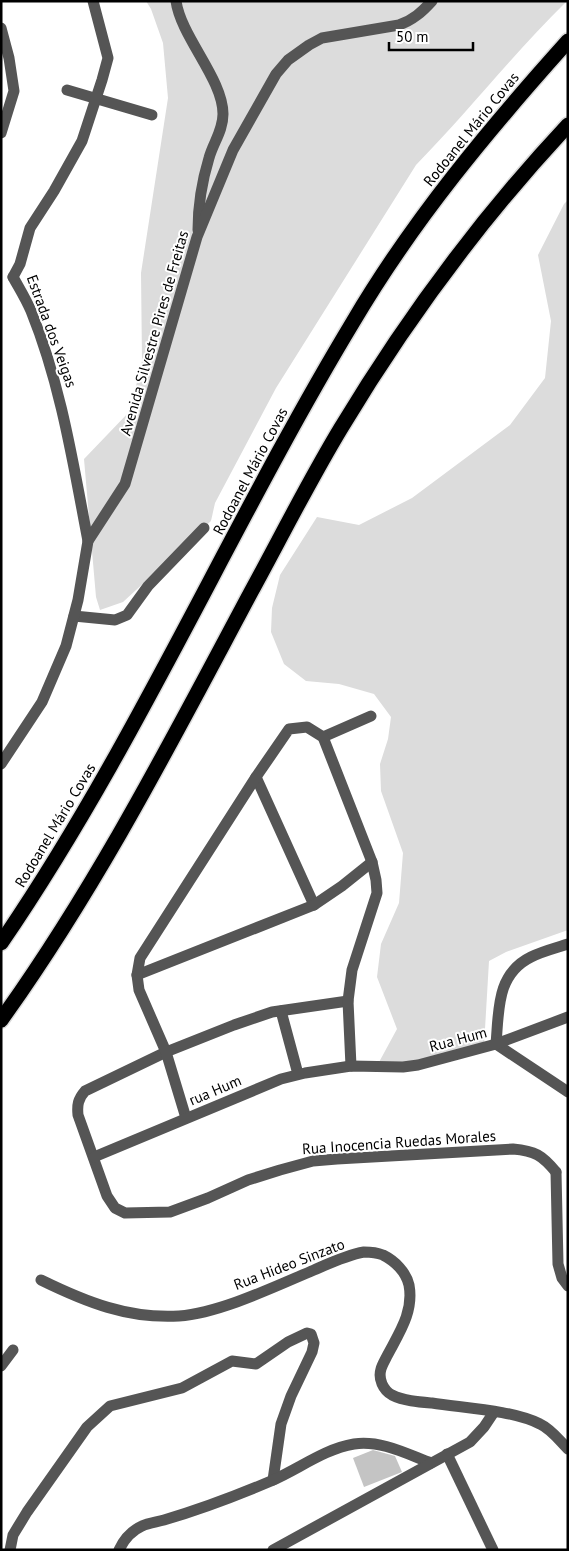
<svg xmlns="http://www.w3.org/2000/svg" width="569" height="1551" font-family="'PT Sans',sans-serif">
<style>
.green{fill:#dcdcdc}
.building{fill:#c4c4c4}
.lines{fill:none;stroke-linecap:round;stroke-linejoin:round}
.highway-casing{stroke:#dbdbdb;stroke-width:18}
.minor{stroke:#555;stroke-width:11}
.highway{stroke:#000;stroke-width:15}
.labels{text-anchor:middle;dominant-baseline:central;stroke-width:4;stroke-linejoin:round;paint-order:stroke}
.street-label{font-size:15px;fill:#000;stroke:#fff}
</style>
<rect width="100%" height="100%" fill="#fff"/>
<g class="green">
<path d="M146 1H567C514 53 468 112 416 165L276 388 215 503 211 521 123 602 100 610 96 597 84 459 130 411 142 361 141 273 168 98 163 43 151 9Z"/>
<polygon points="568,200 568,930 506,952 489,961 484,1046 418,1063 378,1064 397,1029 377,977 381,944 399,903 403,853 381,791 380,764 388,739 391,717 374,694 339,684 306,681 284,664 271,632 272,608 280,575 317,517 359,525 412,498 510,425 545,378 551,321 538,255 564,204"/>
</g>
<polygon class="building" points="373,1450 395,1456 402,1472 364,1487 353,1458"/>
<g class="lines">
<defs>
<g id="highway">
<path d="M1 943C136 746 230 526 353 322 413 220 489 129 568 41"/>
<path d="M1 1020C98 885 173 738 251 592 281 537 309 481 341 428 406 320 482 217 568 125"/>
</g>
</defs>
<use href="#highway" class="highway-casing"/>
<g class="minor">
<path d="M176 1C181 37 223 79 223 114 223 131 213 143 209 158 202 181 198 206 198 230"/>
<polyline points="1,28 9,58 14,91 1,133"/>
<polyline points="67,90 152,115"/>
<polyline points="13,277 20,264 30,228 54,191 82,141 102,80 108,58 93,1"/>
<path d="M13 277C19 288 26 299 31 311 61 385 73 463 88 541"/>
<polyline points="74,616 115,620 127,615 148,586 204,528"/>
<polyline points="323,737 371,716"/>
<path d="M1 764 42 702 66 646 78 600 88 541 125 484 197 237 233 150 276 74 288 60 309 45 322 38 399 25C413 20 422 12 432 1"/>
<polyline points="256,777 314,905"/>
<path d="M568 944C556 948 543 951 531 957 496 974 499 1011 496 1044L568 1092"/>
<polyline points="137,975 314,905 342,886 372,862"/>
<path d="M348 1001 272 1012 234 1025 166 1052 85 1091C78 1099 77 1105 78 1115L107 1196 115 1208 125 1213 170 1212 208 1198 248 1180 280 1170 313 1161 337 1159 513 1149C535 1151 542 1155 556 1172"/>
<polyline points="281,1011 298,1074"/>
<polyline points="186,1118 166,1052 139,990 137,975 140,958 256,777 289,729 307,727 323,737 372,862 376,880 377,893 352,970 348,1001 351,1066"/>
<polyline points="94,1157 281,1079 305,1073 351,1066 403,1067 418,1065 496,1044 568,1017"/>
<polyline points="556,1172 558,1264 562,1278 568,1286"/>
<path d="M41 1280C86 1302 128 1319 179 1316 220 1313 276 1286 314 1270 330 1263 347 1255 364 1252 369 1252 378 1253 383 1255 395 1261 406 1272 409 1285 414 1312 399 1333 387 1356 385 1360 382 1365 381 1369 378 1379 383 1390 392 1395 404 1401 419 1402 432 1403 464 1408 512 1410 540 1424 551 1429 559 1440 568 1449"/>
<polyline points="1,1366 13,1350"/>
<polyline points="447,1454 493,1550"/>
<polyline points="10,1550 13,1535 27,1512 87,1427 110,1406 182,1388 232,1361 256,1364 288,1342 307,1333 311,1334 314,1343 312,1352 291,1396 281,1424 273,1480"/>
<path d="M119 1550C124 1539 131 1531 142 1526 148 1523 157 1522 164 1520 198 1510 238 1495 271 1481 299 1469 324 1449 354 1444 381 1440 407 1454 431 1463"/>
<polyline points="273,1550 470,1442 484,1427 494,1412"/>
</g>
<use href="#highway" class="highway"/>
</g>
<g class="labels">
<g class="street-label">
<text transform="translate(471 129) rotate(-51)">Rodoanel Mário Covas</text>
<text transform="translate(52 331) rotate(70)">Estrada dos Veigas</text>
<text transform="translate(154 333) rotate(-74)">Avenida Silvestre Pires de Freitas</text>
<text transform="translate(250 471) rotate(-62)">Rodoanel Mário Covas</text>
<text transform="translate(55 825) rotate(-59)">Rodoanel Mário Covas</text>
<text transform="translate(458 1039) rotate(-15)">Rua Hum</text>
<text transform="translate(215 1090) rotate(-23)">rua Hum</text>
<text transform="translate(399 1142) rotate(-4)">Rua Inocencia Ruedas Morales</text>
<text transform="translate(289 1264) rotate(-21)">Rua Hideo Sinzato</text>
</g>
</g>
<rect width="569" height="1551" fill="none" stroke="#000000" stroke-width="5"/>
<path d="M389 42v8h84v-8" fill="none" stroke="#000000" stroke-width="2.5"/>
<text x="396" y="42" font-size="15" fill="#000000" stroke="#ffffff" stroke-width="4" paint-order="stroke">50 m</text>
</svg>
